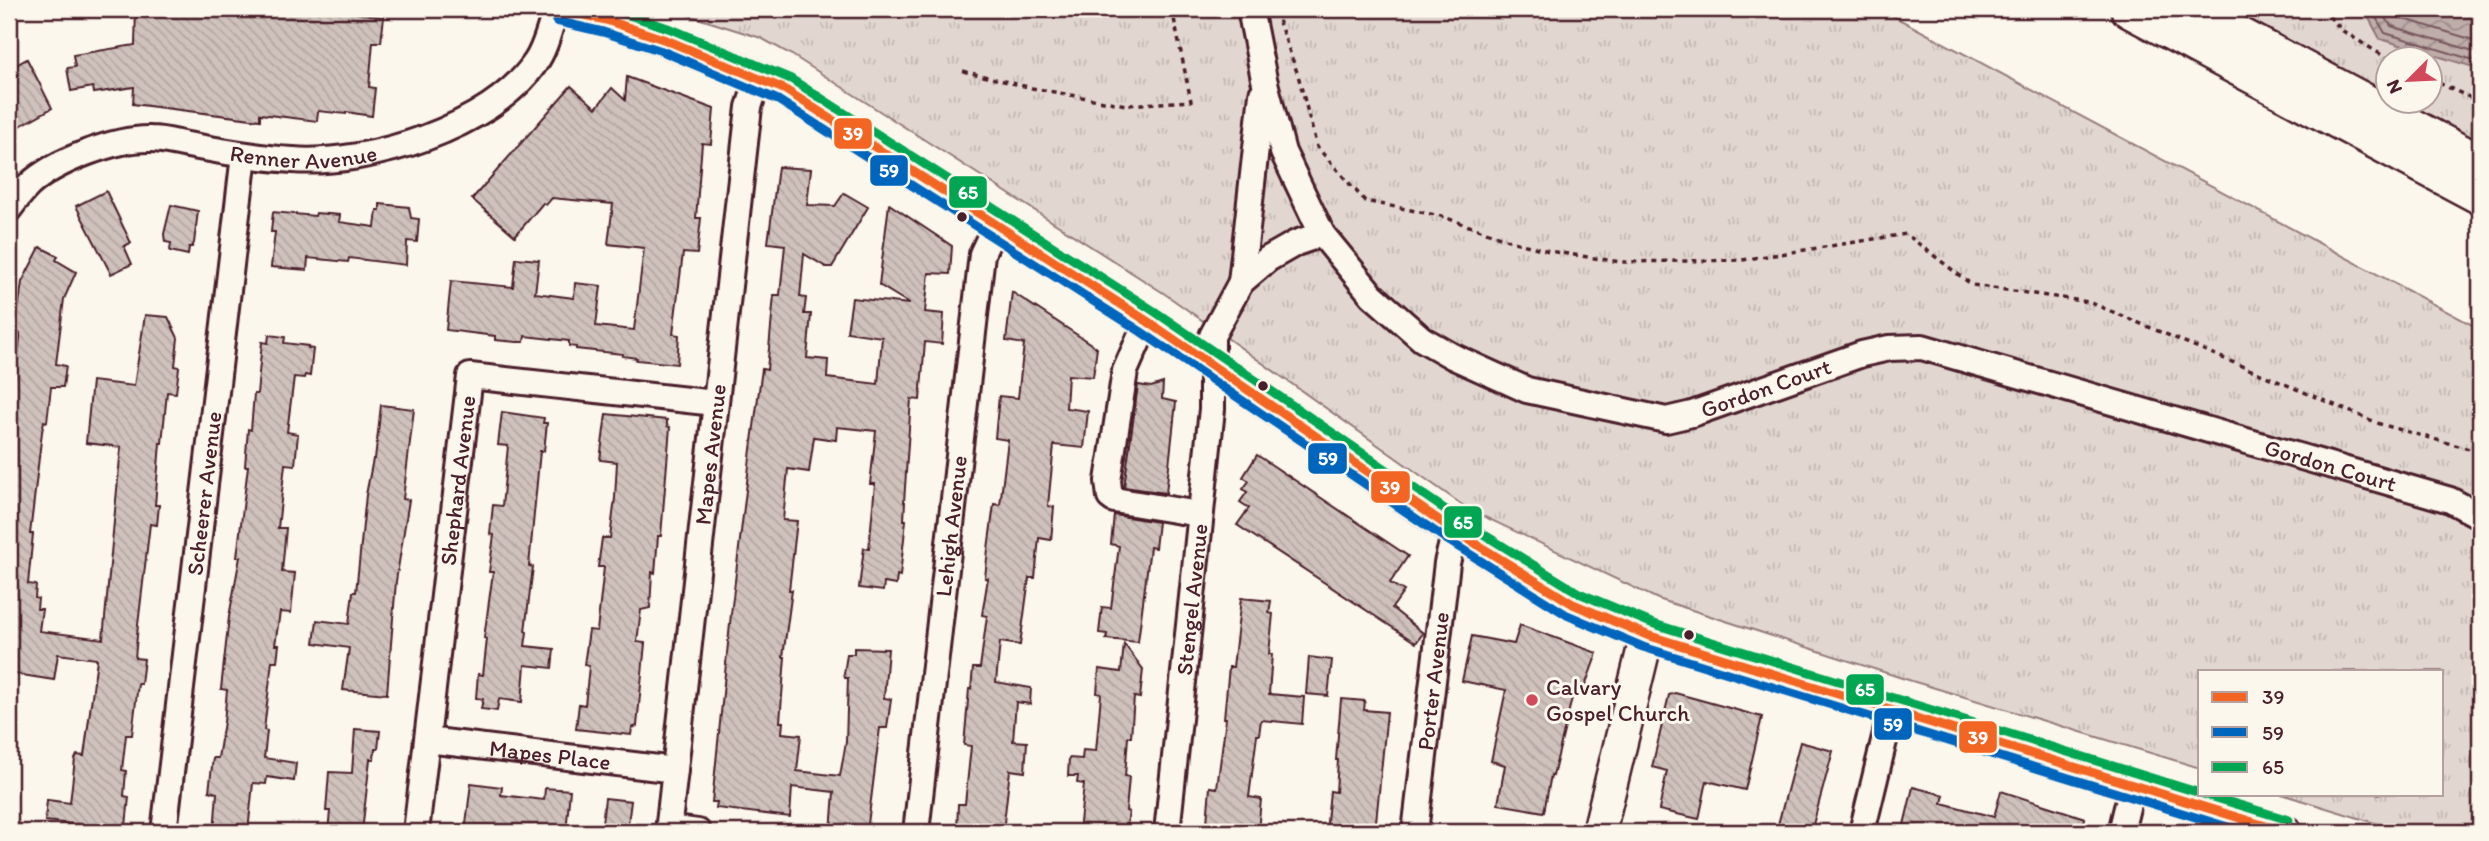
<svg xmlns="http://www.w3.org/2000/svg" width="2489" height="841" font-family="Itim,sans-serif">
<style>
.park{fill:url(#park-tufts);stroke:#967b7e;stroke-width:2}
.water{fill:url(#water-waves);stroke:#907477;stroke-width:2}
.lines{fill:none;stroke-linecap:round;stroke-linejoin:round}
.shore{stroke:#79585e;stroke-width:2}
.building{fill:url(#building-back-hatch);stroke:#4a1f2b;stroke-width:2}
.minor-casing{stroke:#4a1f2b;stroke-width:30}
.major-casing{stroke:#4a1f2b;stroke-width:37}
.highway-casing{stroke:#4a1f2b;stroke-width:42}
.path{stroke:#4a1f2b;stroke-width:3.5;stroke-dasharray:5 5;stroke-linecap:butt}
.minor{stroke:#fbf7ec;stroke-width:24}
.major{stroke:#fbf7ec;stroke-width:32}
.highway{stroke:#fbf7ec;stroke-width:37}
.bus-1-casing{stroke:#fbf7ec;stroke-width:14}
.bus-2-casing{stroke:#fbf7ec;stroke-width:14}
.bus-3-casing{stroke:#fbf7ec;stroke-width:14}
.bus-1{stroke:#f26522;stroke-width:9}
.bus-2{stroke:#0065bd;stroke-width:9}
.bus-3{stroke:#00a651;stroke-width:9}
.bus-dot{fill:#4a1f2b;stroke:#fbf7ec;stroke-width:2.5}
.poi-dot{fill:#d1495b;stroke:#fbf7ec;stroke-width:2.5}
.labels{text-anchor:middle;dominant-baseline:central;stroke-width:6;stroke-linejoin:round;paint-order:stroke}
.street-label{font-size:23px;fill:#4a1f2b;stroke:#fbf7ec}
.poi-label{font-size:23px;fill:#4a1f2b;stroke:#fbf7ec;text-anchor:start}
.line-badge{stroke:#fbf7ec;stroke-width:2.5}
.badge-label{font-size:19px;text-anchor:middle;font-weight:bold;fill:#fff}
</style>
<defs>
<pattern id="park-tufts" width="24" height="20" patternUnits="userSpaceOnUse" patternTransform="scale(1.75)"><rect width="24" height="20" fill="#e2d7d0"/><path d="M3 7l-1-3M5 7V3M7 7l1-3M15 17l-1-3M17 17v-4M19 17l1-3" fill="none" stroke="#c3b8b3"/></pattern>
<pattern id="water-waves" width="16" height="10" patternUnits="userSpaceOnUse" patternTransform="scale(1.75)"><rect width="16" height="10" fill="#bfadaa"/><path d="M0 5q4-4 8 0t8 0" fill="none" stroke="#9d8c8b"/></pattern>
<pattern id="building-back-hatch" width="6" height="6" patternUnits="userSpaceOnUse" patternTransform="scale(1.75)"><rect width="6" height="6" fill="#cfc2bc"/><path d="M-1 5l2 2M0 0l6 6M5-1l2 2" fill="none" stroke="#b3a6a2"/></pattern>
</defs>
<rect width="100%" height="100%" fill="#fbf7ec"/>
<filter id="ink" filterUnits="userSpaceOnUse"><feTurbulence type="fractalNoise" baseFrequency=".0143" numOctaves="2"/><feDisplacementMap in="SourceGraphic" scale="14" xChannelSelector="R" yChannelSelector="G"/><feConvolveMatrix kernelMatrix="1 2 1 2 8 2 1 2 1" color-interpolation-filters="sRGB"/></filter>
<g filter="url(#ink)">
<g class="park">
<polygon points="669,9 1880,9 2480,329 2480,832 2404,832 2281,794 2442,794 2442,671 2200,671 2200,768 1902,678 1658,599 1468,509 1165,294 792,55 761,38"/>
<polygon points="2229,9 2480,9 2480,143 2403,102 2430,102 2430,60 2388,60 2387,93"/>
</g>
<polygon class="water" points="2364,9 2480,9 2480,69 2380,39"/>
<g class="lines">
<g class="shore">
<polyline points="2371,9 2385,33 2480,62"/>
<polyline points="2380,9 2391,26 2480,53"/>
<polyline points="2392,9 2398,17 2480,42"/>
</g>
</g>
<g class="building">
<polygon points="136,9 327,9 384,17 381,42 373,42 369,87 375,88 372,116 346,112 346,114 318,111 317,121 260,114 260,120 133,104 134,87 94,93 93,87 71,91 67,68 75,67 73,55 135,45"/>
<polygon points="27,59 52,108 9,132 9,69"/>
<polygon points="627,77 714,109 711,144 702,143 696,218 701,218 697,254 683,253 673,334 679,335 677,364 636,360 637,358 622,356 623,354 576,349 576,347 569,346 569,341 525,336 524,342 517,342 495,340 495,336 446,330 451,281 513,287 516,258 539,260 535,293 574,298 575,283 601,286 596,326 634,330 644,248 608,244 613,204 552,198 546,205 543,203 515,236 472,199 571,86 596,108 612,88 625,100"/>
<polygon points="778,167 811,169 807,205 835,206 844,193 868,207 832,267 826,267 804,254 800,297 806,298 804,314 811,314 807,358 828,360 827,378 878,384 882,337 847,332 852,298 910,304 879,285 889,204 952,246 950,274 929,273 925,312 944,314 942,344 925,342 920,400 911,399 904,502 905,502 904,520 906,520 900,576 897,575 896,585 884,583 883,591 859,588 864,548 869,549 875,484 870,484 876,431 837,427 836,440 814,437 809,472 788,469 783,520 797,521 789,590 792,590 783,657 785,657 780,722 783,722 782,733 801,735 797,771 840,776 846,742 848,678 845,678 844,674 847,654 854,654 854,648 888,649 884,698 891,699 887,728 880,728 867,832 831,832 834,792 792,787 790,817 716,808 717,802 712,802 731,614 752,441 762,369 767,370 774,295 780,295 785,245 768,243"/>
<polygon points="106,191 131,243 124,246 132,264 111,274 76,206"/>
<polygon points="380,204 409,207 411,218 419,219 417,242 407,241 406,265 349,258 348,262 308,258 307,270 271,267 275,232 271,232 273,212 315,216 316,213 340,215 339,222 375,227 377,210 380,210"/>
<polygon points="171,205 198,211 194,243 192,247 189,247 188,255 170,251 171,243 165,242 164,234"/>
<polygon points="40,247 58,256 56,260 76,272 64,299 56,364 66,366 63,387 51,387 47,422 44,421 42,432 30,534 33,534 28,584 36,585 35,598 38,599 37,609 42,609 39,631 103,639 121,447 86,443 92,381 134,386 145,315 168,317 178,338 175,366 179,367 176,393 167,392 162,443 160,443 155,505 159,505 157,525 150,524 138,625 135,658 144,659 141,684 138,684 132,735 126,735 122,770 126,771 124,796 129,797 126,826 116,824 116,829 45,821 47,800 70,803 75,759 77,755 84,756 97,659 58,654 54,680 9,673 9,432 20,338 20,333 15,332 22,282"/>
<polygon points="1012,292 1097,348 1093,377 1068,375 1066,408 1088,411 1084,448 1054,445 1048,506 1054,507 1051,540 1039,538 1035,578 1029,578 1020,645 1000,642 996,682 1031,688 1030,704 1016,702 1013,741 1027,742 1025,772 1010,770 1003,832 957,832 958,804 965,804 971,746 964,745 969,689 971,689 973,668 980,668 987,616 982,615 988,578 985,578 988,549 994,504 1000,505 1008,440 995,438 999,396 1018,398 1024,344 1006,341"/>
<polygon points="269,335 285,337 284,343 308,346 308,348 313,349 310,376 305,375 304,378 294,377 287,432 298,434 295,465 285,464 278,528 286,528 282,572 295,573 291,613 280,612 275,645 279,645 277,661 272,661 264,730 267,731 264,758 296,763 294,781 267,777 266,784 253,783 248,832 214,832 217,793 209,791 213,758 218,758 224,722 227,690 221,689 229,617 240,557 237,557 248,466 245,466 248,429 251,430 254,394 257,394 262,342 268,343"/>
<polygon points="1163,383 1162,399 1176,402 1166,493 1124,487 1138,385 1151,387"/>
<polygon points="381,405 414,409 403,499 409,500 396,581 387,694 343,690 349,648 314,643 317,620 349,624 353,592 356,592 366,495 373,459 375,459"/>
<polygon points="502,412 544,418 543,423 547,423 544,451 540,451 529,566 533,567 525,631 527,632 525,646 554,649 552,668 525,665 522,702 499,699 497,711 481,709 483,699 476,698 478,674 483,675 487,639 484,638 493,572 489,572 494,535 490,534 493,505 502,506 508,446 498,445"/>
<polygon points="606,414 667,420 667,426 670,427 661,536 658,536 655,573 652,572 650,608 641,610 637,642 645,643 637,726 632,728 631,735 576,729 579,704 585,705 589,666 584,665 589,630 597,631 604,567 598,567 602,538 610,538 615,498 617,462 600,460"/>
<polygon points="1257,455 1408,556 1390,583 1404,591 1392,608 1423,633 1416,643 1237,525 1249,508 1240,502 1247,492 1243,489 1249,481 1243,477"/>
<polygon points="1114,515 1158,522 1155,548 1150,547 1138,642 1106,639 1107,634 1099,633 1102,607 1111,608 1119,546 1111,544"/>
<polygon points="1241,598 1271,601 1269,613 1273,614 1269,654 1272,654 1269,694 1304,697 1302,724 1261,720 1259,735 1257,735 1249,797 1261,799 1258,832 1213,827 1213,823 1207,823 1210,787 1217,788 1226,718 1224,718 1229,667 1233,667"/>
<polygon points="1520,625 1597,653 1581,697 1573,694 1553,776 1551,775 1544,812 1498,804 1505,765 1491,761 1506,690 1462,681 1472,636 1514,644"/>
<polygon points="1124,644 1143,669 1140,698 1134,697 1131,737 1128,737 1125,776 1129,777 1126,811 1129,812 1126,832 1079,832 1084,784 1077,783 1078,776 1068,776 1069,758 1082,759 1083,750 1096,751 1101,694 1097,693 1099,669 1121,672"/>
<polygon points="1309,657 1332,660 1328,696 1306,694"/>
<polygon points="1675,693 1762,717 1745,790 1707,781 1699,819 1659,810 1667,771 1652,767 1669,695"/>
<polygon points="1341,699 1365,701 1364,710 1387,712 1375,832 1326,832 1330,791 1336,792 1338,760 1336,760"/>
<polygon points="355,729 380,731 378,749 375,749 374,759 370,759 362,832 328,832 330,811 326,811 329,772 352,773"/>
<polygon points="1800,742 1833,751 1811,832 1776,832"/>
<polygon points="471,783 502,787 501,795 544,800 545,788 570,790 566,832 465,832"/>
<polygon points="1913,787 1944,795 1942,803 1994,817 2001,791 2085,818 2082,832 1935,832 1904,825"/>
<polygon points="605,798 631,801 627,832 601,832"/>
</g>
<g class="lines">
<defs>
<g id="minor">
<path id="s1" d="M1250 9 1264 79 1283 152 1322 234 1372 295 1422 339 1452 356 1527 390 1666 420 1692 414 1862 354 1889 348 1922 347 2450 500 2480 516"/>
<path id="s2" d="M9 209C15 201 22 192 29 185 55 161 116 138 151 139 165 139 180 144 193 146 226 152 259 158 293 160 367 166 492 127 535 63 546 48 550 26 556 9"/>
<polyline points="1241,282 1262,94"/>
<polyline points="1147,321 1125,371 1108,481 1110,497 1114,500 1199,514"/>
<path id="s3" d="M427 740 675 770"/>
<polyline points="669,828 698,832"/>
<path id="s4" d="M164 832 244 155"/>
<path id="s5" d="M416 832 470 376 715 403"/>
<path id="s6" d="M668 832 749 107 759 77"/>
<path id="s7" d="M916 832 982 254 996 224"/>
<path id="s8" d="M1167 832 1212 409V336L1241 282 1268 259 1296 243 1322 234"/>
<path id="s9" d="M1415 832 1447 563 1455 531"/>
<polyline points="1862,832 1891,712"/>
<polyline points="2121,832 2132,787"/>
</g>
<g id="major">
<polyline points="559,9 606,20 666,40 784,89 1147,321 1455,531 1573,604 1647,635 2285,832"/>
<polyline points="1599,832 1647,635"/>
</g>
<g id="highway">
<polyline points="2130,9 2480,195"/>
<polyline points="2188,9 2480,164"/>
</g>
</defs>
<use href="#minor" class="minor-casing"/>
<use href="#major" class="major-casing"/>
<use href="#highway" class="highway-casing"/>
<g class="path">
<polyline points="2322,9 2343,31 2390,60"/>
<polyline points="1275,11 1298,75 1317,147 1365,201 1441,216 1514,242 1549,251 1620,262 1742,260 1906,234 1972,285 2089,302 2380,424 2480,452"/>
<polyline points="963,71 1032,88 1126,105 1191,101 1172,9"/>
<polyline points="2430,79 2480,102"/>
</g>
<use href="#minor" class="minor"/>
<use href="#major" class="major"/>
<use href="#highway" class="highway"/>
<defs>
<polyline id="bus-1" points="559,9 606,20 666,40 784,89 1147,321 1455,531 1573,604 1647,635 2285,832"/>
<polyline id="bus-2" points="556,21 603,32 662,51 778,100 1140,331 1449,541 1567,615 1643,647 2244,832"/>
<g id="bus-3">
<polyline points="611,9 671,29 791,79 1154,311 1462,521 1579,593 1651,623 2200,793"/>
<polyline points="2203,794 2289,820"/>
</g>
</defs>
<use href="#bus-1" class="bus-1-casing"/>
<use href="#bus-2" class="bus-2-casing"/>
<use href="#bus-3" class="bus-3-casing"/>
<use href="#bus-1" class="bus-1"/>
<use href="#bus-2" class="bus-2"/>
<use href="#bus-3" class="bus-3"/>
</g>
</g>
<g class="bus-dot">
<circle cx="962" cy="217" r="6"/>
<circle cx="1263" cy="386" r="6"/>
<circle cx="1689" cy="635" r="6"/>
</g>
<circle class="poi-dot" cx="1532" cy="700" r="7"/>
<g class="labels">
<g class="street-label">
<text stroke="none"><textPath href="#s2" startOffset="318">Renner Avenue</textPath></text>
<text stroke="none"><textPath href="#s1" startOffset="747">Gordon Court</textPath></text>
<text stroke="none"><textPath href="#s6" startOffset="380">Mapes Avenue</textPath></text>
<text stroke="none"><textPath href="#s1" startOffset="1335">Gordon Court</textPath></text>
<text stroke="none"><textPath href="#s5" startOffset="354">Shephard Avenue</textPath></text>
<text stroke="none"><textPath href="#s4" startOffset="341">Scheerer Avenue</textPath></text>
<text stroke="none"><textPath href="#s7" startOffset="308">Lehigh Avenue</textPath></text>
<text stroke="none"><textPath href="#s8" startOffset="234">Stengel Avenue</textPath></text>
<text stroke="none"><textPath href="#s9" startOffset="152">Porter Avenue</textPath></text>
<text stroke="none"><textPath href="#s3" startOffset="124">Mapes Place</textPath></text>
</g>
<g class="poi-label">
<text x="1546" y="687">Calvary<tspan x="1546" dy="26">Gospel Church</tspan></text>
</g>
</g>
<g class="line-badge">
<rect x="833" y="117" width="40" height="33" rx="7" fill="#f26522"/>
<rect x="869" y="154" width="40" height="33" rx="7" fill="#0065bd"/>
<rect x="948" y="175" width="40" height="34" rx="7" fill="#00a651"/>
<rect x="1307" y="442" width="41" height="33" rx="7" fill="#0065bd"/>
<rect x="1370" y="470" width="41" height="34" rx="7" fill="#f26522"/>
<rect x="1443" y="505" width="40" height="34" rx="7" fill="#00a651"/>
<rect x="1845" y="673" width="40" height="33" rx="7" fill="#00a651"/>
<rect x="1873" y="707" width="40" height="34" rx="7" fill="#0065bd"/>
<rect x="1958" y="720" width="40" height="34" rx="7" fill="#f26522"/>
</g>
<g class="badge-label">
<text x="853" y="140">39</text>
<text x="889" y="177">59</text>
<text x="968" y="199">65</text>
<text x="1328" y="465">59</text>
<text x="1390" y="494">39</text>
<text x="1463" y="529">65</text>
<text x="1865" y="696">65</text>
<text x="1893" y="731">59</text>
<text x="1978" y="744">39</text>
</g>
<rect width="2489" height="841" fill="none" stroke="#fbf7ec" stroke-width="35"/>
<rect x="18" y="18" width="2454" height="806" fill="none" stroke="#4a1f2b" stroke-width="2.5" filter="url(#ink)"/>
<rect x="2198" y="670" width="245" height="126" fill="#fbf7ec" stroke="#b4a19f" stroke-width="2"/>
<rect x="2212" y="692" width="35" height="10" fill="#f26522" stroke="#b4a19f" stroke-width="2"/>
<text x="2262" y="704" font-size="21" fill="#4a1f2b">39</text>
<rect x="2212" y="727" width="35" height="10" fill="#0065bd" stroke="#b4a19f" stroke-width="2"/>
<text x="2262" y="740" font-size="21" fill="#4a1f2b">59</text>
<rect x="2212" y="762" width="35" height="10" fill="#00a651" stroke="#b4a19f" stroke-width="2"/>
<text x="2262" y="774" font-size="21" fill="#4a1f2b">65</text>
<g transform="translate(2409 80) rotate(246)"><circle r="33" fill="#fbf7ec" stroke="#b4a19f" stroke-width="2"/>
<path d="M0-5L12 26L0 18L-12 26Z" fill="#d1495b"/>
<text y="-10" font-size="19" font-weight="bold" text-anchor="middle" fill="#4a1f2b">N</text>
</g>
</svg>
